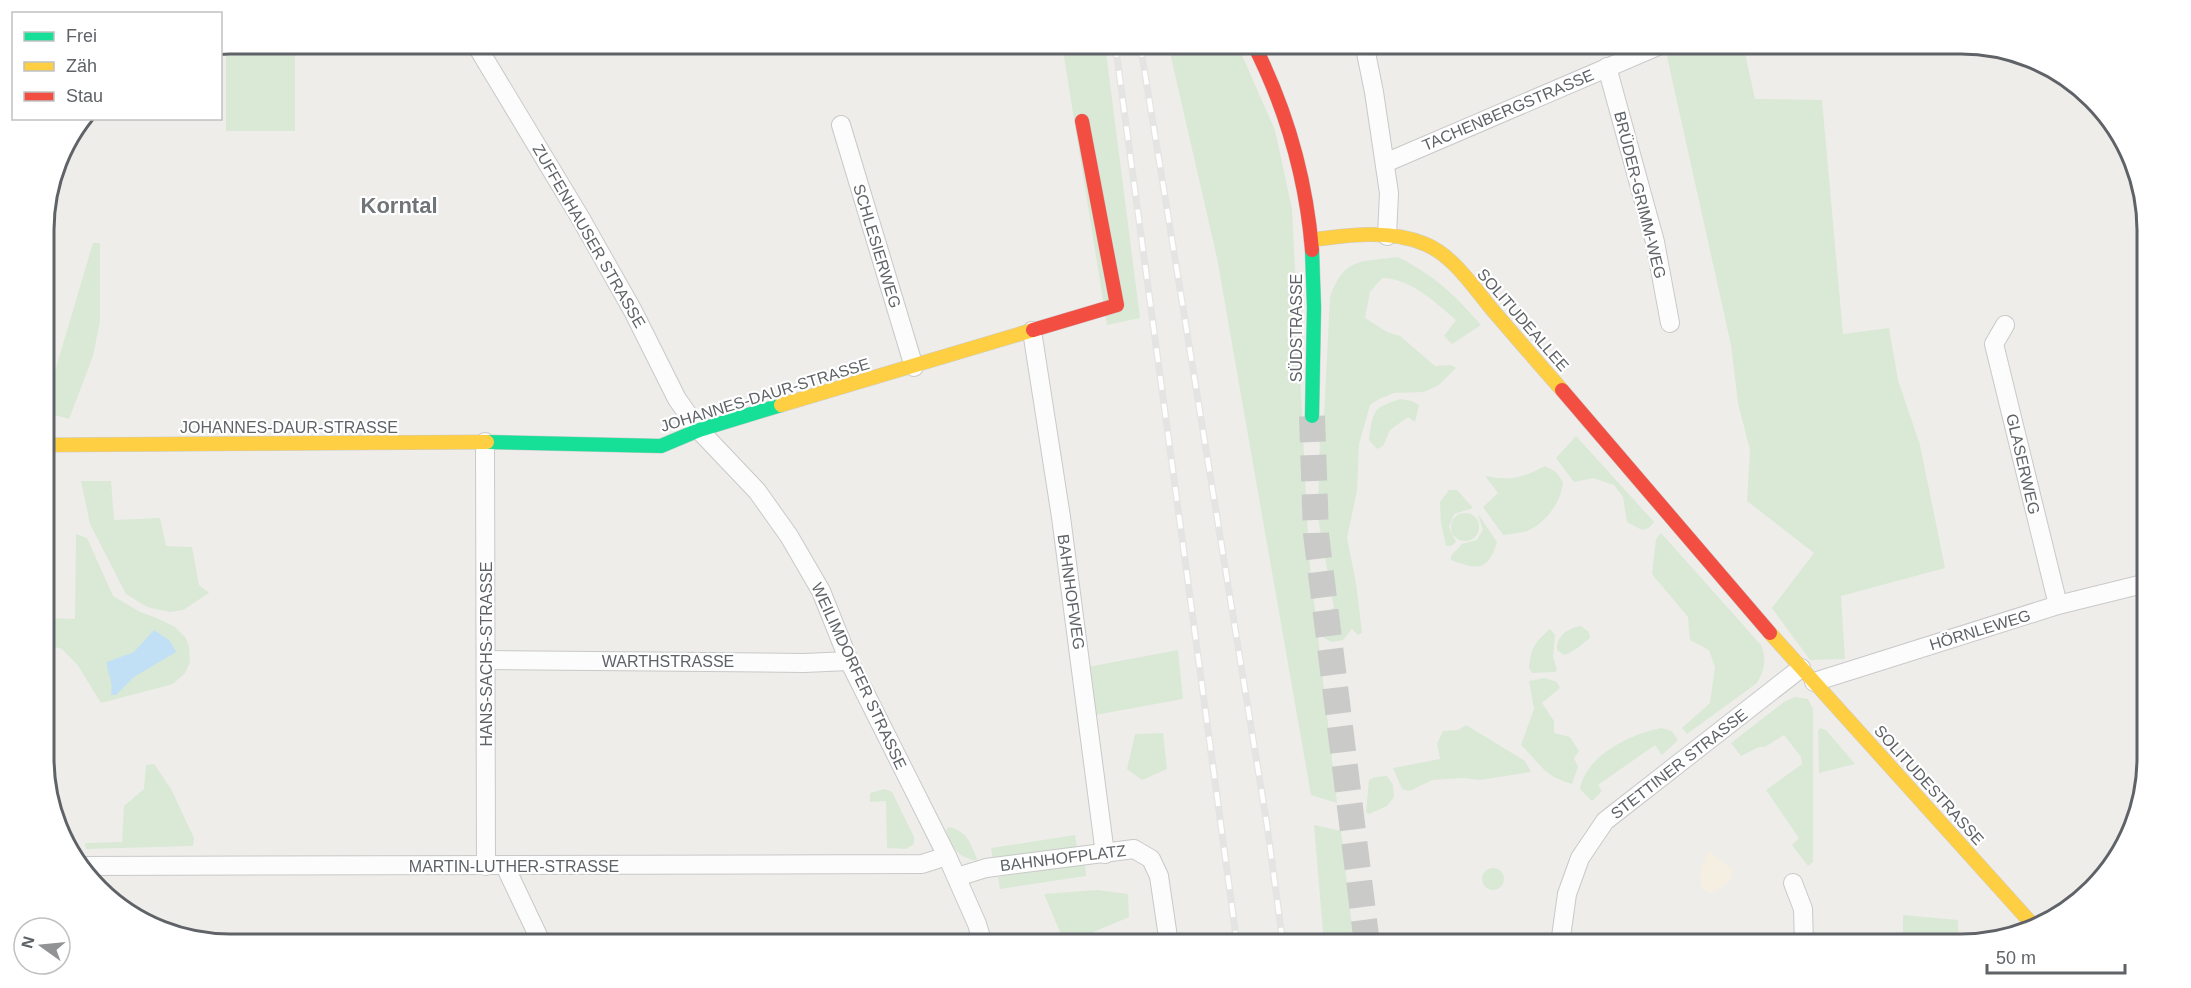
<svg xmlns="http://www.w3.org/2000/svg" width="2191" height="988" font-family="Helvetica,sans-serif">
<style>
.green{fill:#d9e9d6}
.sand{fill:#f4efe1}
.water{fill:#c1e0f5}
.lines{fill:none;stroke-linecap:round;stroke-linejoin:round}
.secondary-tunnel{stroke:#cacac9;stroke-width:26;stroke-dasharray:26 13;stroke-linecap:butt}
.street-casing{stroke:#c9c9c9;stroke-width:20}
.fast-casing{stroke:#cbcbcb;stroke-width:15}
.slow-casing{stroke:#cbcbcb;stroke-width:15}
.jam-casing{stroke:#cbcbcb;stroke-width:15}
.street{stroke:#fcfcfc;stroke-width:18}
.fast{stroke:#16e098;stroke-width:14}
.slow{stroke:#ffcf43;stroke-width:14}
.jam{stroke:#f24e42;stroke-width:14}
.rail-casing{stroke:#e4e4e3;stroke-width:7}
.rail{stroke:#fff;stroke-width:4.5;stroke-dasharray:14;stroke-linecap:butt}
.labels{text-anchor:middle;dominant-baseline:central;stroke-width:4.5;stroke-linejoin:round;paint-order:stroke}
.street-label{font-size:16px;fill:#5f6367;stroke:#fff}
.district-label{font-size:22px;font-weight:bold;fill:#707579;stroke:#fff}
.rim{fill:none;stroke:#5f6367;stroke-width:3}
</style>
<rect width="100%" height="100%" fill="#eeedea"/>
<g class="green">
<polygon points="230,43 295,44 295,131 226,131 226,44"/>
<polygon points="1062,44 1105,44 1140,318 1107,325"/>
<polygon points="1168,44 1237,44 1275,130 1292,209 1309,557 1337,803 1311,795 1217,258"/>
<polygon points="1694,44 1743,44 1755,99 1822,100 1843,334 1889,328 1898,380 1920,445 1945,568 1841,596 1845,659 1810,660 1772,608 1814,553 1747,501 1750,450 1738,403 1731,345 1666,52"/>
<polygon points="93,243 100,243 100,321 93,356 69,419 44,412 44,408"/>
<path d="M1398 257C1436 277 1453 293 1481 325L1452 344 1444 336 1456 320C1436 303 1410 278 1382 278L1370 292 1365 318 1387 332 1400 336 1435 366 1451 365 1456 368 1439 385 1424 392 1394 393 1379 399 1370 405 1359 444 1357 491 1347 538 1356 583 1362 633 1358 635 1352 629 1343 640 1332 642C1313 635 1315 614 1334 608L1318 518 1320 432 1324 417 1330 297C1344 257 1361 262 1398 257Z"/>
<path d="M1400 399 1412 401 1419 405 1415 422 1408 417 1390 430 1383 446 1377 449 1369 440C1373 411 1372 408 1400 399Z"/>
<polygon points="1576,436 1654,522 1649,528 1642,530 1627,522 1623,497 1614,485 1593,478 1574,482 1556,458"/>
<path d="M1545 466 1556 472 1563 482C1562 501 1545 524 1527 531 1520 533 1511 534 1503 535L1483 507 1498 493 1485 476C1511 481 1522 478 1545 466Z"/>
<polygon points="81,481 111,481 114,520 160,518 166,546 192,547 199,585 209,593 183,610 170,612 147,607 126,594 90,524"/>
<polygon points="1449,490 1457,490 1473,508 1454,514 1449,527 1456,542 1451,546 1446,546 1441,523 1440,502"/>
<circle cx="1465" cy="527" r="14"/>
<path d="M1478 514 1497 542C1488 572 1477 570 1451 560V556L1462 544 1477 540 1483 530Z"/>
<path d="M1661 533 1761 645C1767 660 1765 669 1757 683L1687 734 1682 728 1710 703 1715 667 1709 650 1690 640 1688 617 1652 574 1656 539Z"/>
<polygon points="76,534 87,538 113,596 140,612 157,618 175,627 185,637 189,646 190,662 185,673 173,684 101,703 77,664 62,649 48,645 49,618 75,619"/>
<path d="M1581 626 1589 632 1590 638C1581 645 1575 651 1564 655L1557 650C1556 636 1568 628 1581 626Z"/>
<path d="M1550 629 1555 635 1553 657 1557 670 1555 672 1532 673 1529 668C1531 648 1534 643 1550 629Z"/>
<polygon points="1178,650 1183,699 1084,717 1077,669"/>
<path d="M1545 678 1557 682 1560 688 1542 703 1554 721V733L1570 737 1579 751 1574 758 1578 767 1572 784C1542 775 1542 765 1521 745L1534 709 1529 681Z"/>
<polygon points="1795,697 1808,699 1813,709 1813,862 1808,866 1792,845 1799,838 1766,790 1802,764 1801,757 1784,735 1765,747 1759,747 1741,756 1731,743 1784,702"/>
<polygon points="1466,725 1525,761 1531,772 1480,780 1463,778 1432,780 1410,791 1402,789 1393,768 1440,759 1437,744 1443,731 1458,730"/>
<path d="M1661 728 1672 731 1678 740 1662 755 1655 745 1598 785 1602 791 1592 801 1580 789C1586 755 1631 734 1661 728Z"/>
<polygon points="1820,728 1826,730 1855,764 1819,773 1818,731"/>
<polygon points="1163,733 1167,769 1142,780 1127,769 1135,734"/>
<polygon points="154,764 171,789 194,838 193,846 86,849 85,843 122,842 124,806 144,789 146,765"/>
<polygon points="1387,776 1393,785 1394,797 1387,806 1369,814 1366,812 1369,780 1375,777"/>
<polygon points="885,789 892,792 914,837 914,844 906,849 887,848 886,801 870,802 870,793"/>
<polygon points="1314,825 1341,831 1354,944 1324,944"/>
<path d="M949 827C968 831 971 845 978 861 957 857 953 849 946 830Z"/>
<polygon points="1075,835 1077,847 993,860 991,848"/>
<polygon points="1085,864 1086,876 1000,889 998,877"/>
<circle cx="1493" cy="879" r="11"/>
<polygon points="1097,890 1128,894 1129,917 1065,944 1044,894"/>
<polygon points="1903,915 1958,920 1959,944 1903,944"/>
</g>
<path class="sand" d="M1709 851C1717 856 1725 866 1733 869 1732 882 1723 888 1711 893L1702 888C1698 873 1702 864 1709 851Z"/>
<path class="water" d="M154 630 170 641 176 652 134 677 116 695H111C114 678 106 673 107 662L134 652Z"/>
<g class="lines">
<polyline class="secondary-tunnel" points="1312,416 1316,534 1367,944"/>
<defs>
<g id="street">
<polyline points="475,43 581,219 633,311 677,399 699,430 757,491 789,536 821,591 849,661 947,856 977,924 983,944"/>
<polyline points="1364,43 1374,92 1389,193 1387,236"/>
<polyline points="1607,67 1655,242 1670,323"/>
<polyline points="841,125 914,367"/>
<polyline points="1385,163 1665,43"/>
<polyline points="2005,325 1994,344 2058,605"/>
<polyline points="1032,331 1061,517 1105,854"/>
<polyline points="485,442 486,866"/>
<polyline points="487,660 804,663 849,661"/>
<polyline points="1814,682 2058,605 2147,583"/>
<polyline points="80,866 922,864 947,856"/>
<polyline points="505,866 542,944"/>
<polyline points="957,877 986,868 1134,849 1151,859 1159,876 1169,944"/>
<polyline points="1793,883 1803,909 1804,944"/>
<polyline points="1560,944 1567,894 1580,858 1605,821 1801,668"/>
</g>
<g id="fast">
<polyline points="1312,250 1314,307 1312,416"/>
<polyline points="487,442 661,446 699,430 781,405"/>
</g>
<g id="slow">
<path d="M1311 240C1347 235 1390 229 1425 244 1452 255 1472 285 1490 307 1514 335 1538 363 1562 390"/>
<polyline points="781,405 1033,330"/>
<polyline points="44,445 487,442"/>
<polyline points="1770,633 2032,924"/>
</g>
<g id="jam">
<path d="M1253 43C1286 108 1306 177 1312 250"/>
<polyline points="1033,330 1117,305 1082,121"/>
<polyline points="1562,390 1770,633"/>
</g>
</defs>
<use href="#street" class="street-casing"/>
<use href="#fast" class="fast-casing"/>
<use href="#slow" class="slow-casing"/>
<use href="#jam" class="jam-casing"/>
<use href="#street" class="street"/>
<use href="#fast" class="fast"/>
<use href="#slow" class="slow"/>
<use href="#jam" class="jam"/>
<defs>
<g id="rail">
<polyline points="1115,43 1237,944"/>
<polyline points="1140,43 1267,825 1283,944"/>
</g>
</defs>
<use href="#rail" class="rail-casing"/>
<use href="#rail" class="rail"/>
</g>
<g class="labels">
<g class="street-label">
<text transform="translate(1508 110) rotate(-23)">TACHENBERGSTRASSE</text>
<text transform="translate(1640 195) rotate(76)">BRÜDER-GRIMM-WEG</text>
<text transform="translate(589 236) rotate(60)">ZUFFENHAUSER STRASSE</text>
<text transform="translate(877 246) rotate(73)">SCHLESIERWEG</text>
<text transform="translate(1523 320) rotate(49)">SOLITUDEALLEE</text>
<text transform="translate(1296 328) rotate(-90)">SÜDSTRASSE</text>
<text transform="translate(765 395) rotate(-17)">JOHANNES-DAUR-STRASSE</text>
<text x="289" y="427">JOHANNES-DAUR-STRASSE</text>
<text transform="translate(2023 464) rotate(77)">GLASERWEG</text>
<text transform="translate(1071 592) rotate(82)">BAHNHOFWEG</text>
<text transform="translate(1980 630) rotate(-17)">HÖRNLEWEG</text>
<text transform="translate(486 654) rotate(-90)">HANS-SACHS-STRASSE</text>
<text x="668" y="661">WARTHSTRASSE</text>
<text transform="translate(859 676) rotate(65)">WEILIMDORFER STRASSE</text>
<text transform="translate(1679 764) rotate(-38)">STETTINER STRASSE</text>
<text transform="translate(1929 785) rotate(48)">SOLITUDESTRASSE</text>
<text transform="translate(1063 858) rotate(-7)">BAHNHOFPLATZ</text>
<text x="514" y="866">MARTIN-LUTHER-STRASSE</text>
</g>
<g class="district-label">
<text x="399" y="205">Korntal</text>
</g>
</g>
<path d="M0 0H2191V988H0ZM230 54H1961A176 176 0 0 1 2137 230V758A176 176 0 0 1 1961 934H230A176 176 0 0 1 54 758V230A176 176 0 0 1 230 54Z" fill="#fff" fill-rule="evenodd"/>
<path class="rim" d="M230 54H1961A176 176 0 0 1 2137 230V758A176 176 0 0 1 1961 934H230A176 176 0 0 1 54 758V230A176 176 0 0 1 230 54Z"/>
<rect x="12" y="12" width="210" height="108" fill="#ffffff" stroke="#bfc1c2" stroke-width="1.5"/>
<rect x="24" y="32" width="30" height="9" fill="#16e098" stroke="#bfc1c2" stroke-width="1.5"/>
<text x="66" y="42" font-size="18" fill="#5f6367">Frei</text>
<rect x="24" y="62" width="30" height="9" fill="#ffcf43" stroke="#bfc1c2" stroke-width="1.5"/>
<text x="66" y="72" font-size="18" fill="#5f6367">Zäh</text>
<rect x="24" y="92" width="30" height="9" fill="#f24e42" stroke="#bfc1c2" stroke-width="1.5"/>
<text x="66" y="102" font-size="18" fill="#5f6367">Stau</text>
<g transform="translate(42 946) rotate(285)"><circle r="28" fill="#ffffff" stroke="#bfc1c2" stroke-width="1.5"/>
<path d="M0-4.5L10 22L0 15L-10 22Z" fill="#919395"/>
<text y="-9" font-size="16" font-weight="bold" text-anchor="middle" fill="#5f6367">N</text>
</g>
<path d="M1987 964v9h138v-9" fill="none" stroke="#5f6367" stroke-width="3"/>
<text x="1996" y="964" font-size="18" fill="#5f6367" stroke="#ffffff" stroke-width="4.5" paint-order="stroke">50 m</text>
</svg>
